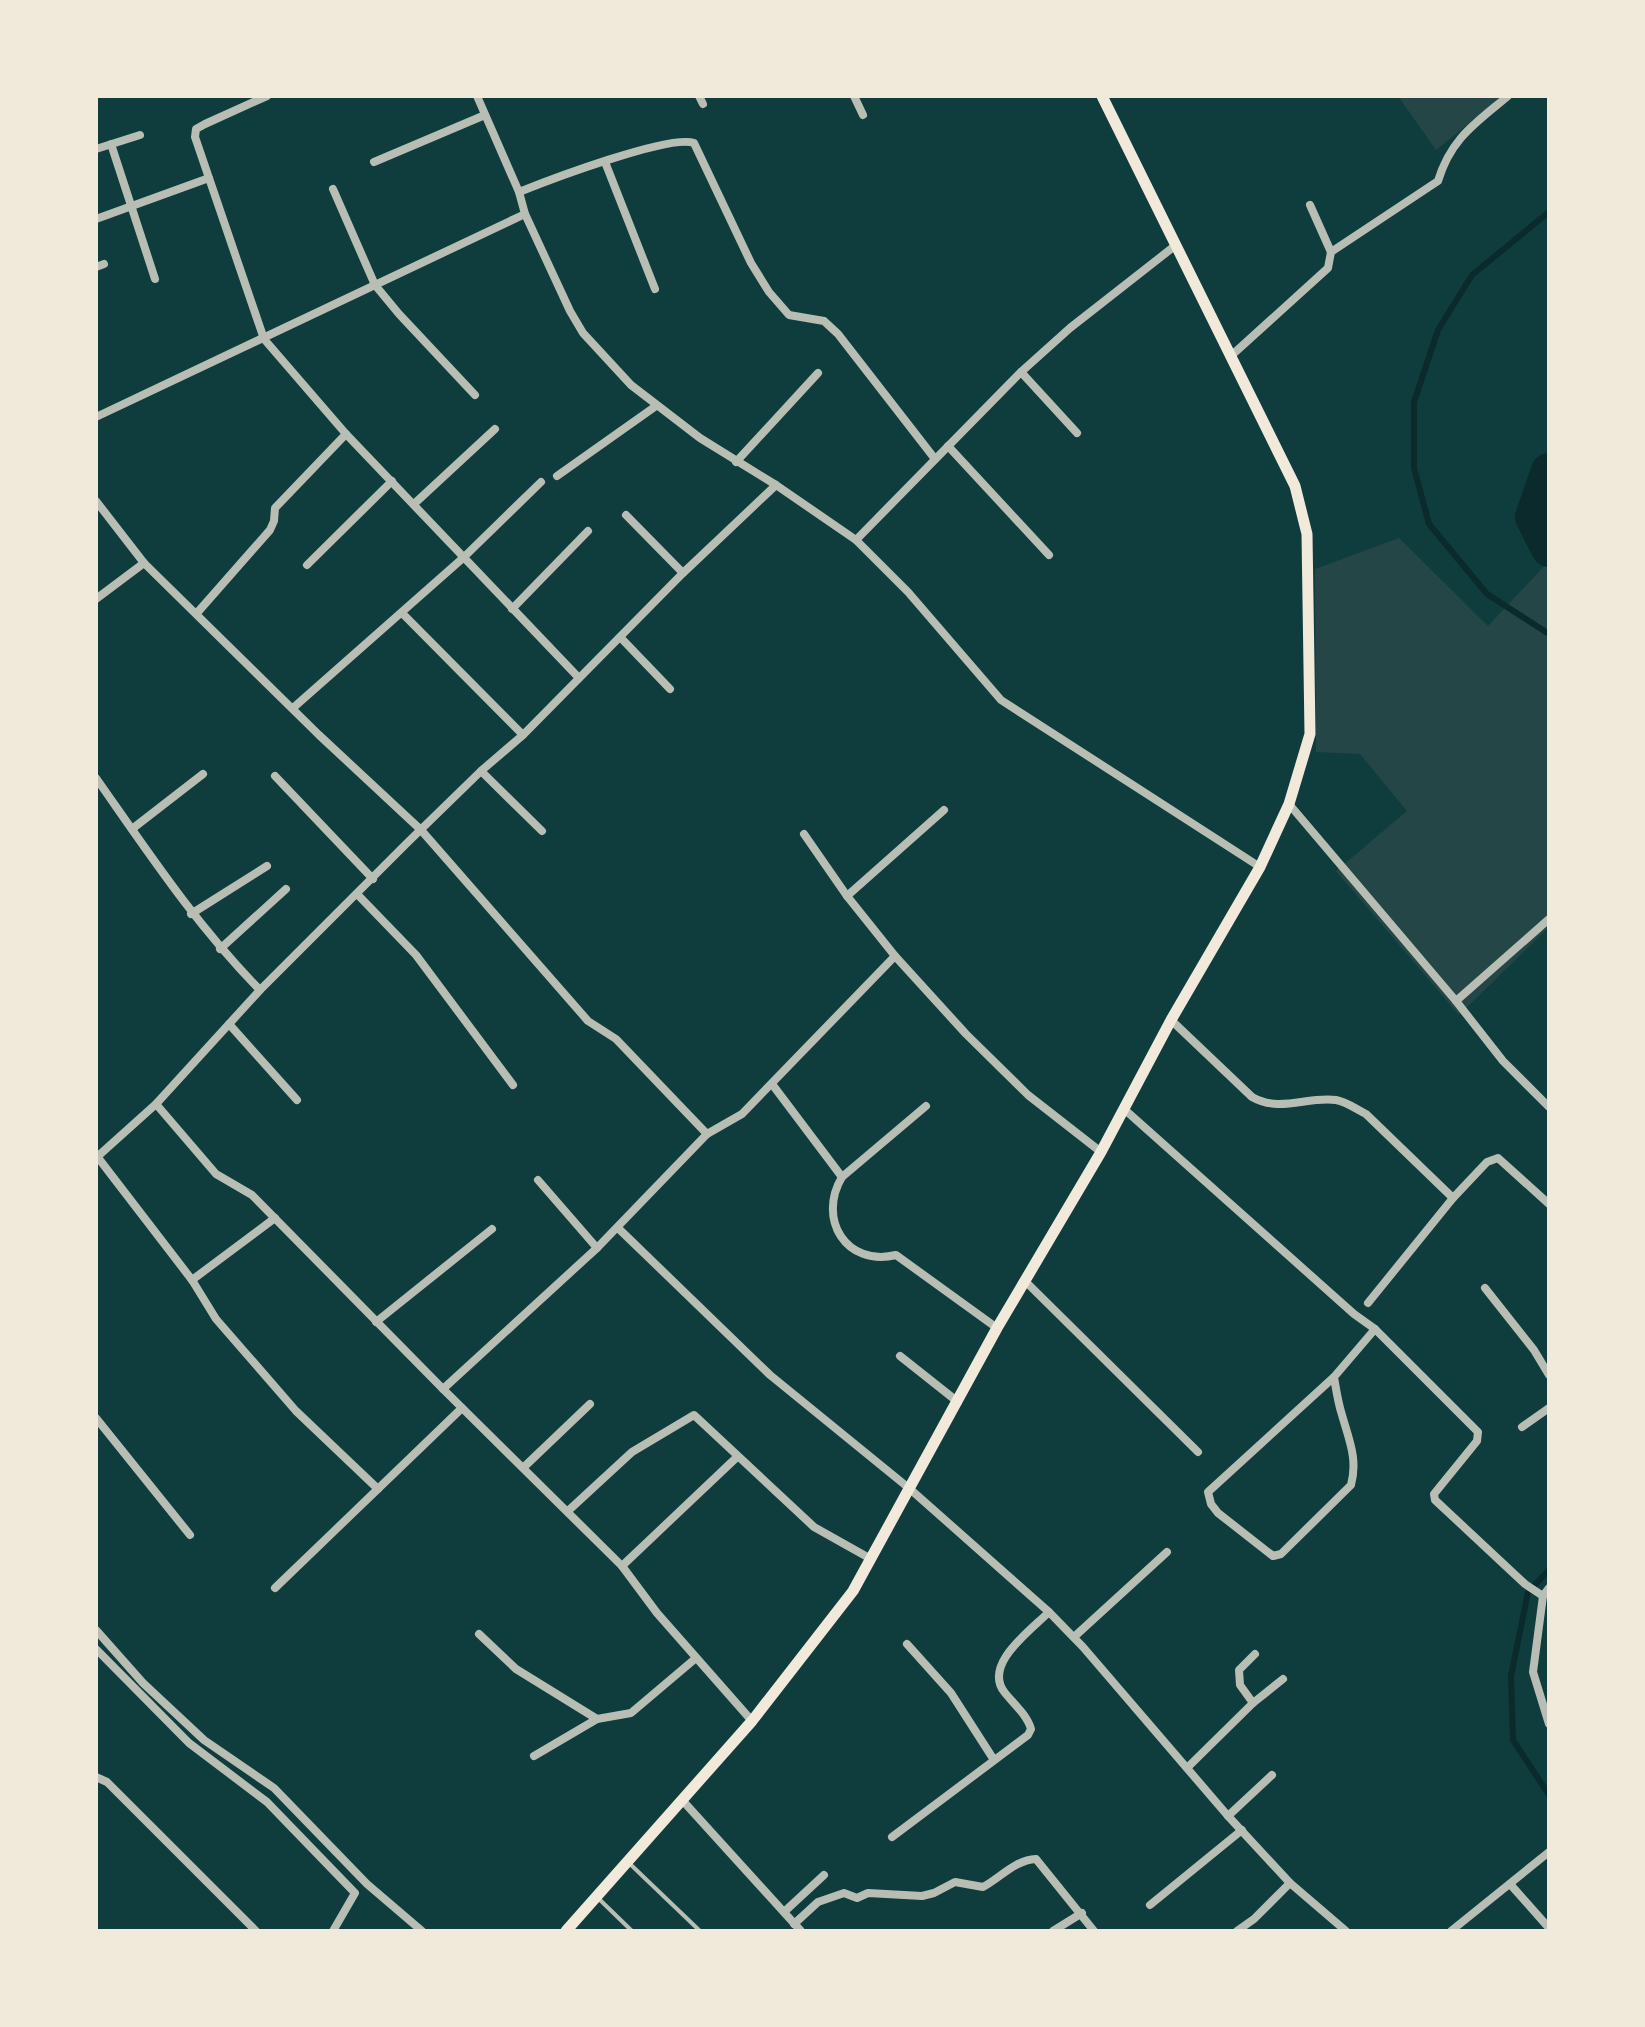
<svg xmlns="http://www.w3.org/2000/svg" width="1645" height="2027" font-family="'Playfair Display',serif">
<style>
.green{fill:#244646}
.lines{fill:none;stroke-linecap:round;stroke-linejoin:round}
.stream{stroke:#0a2a2b;stroke-width:6}
.river{stroke:#0a2a2b;stroke-width:36}
.service{stroke:#b8beb3;stroke-width:4}
.minor{stroke:#b8beb3;stroke-width:8}
.secondary{stroke:#f1e9da;stroke-width:11}
</style>
<rect width="100%" height="100%" fill="#0f3d3e"/>
<g class="green">
<polygon points="1398,96 1503,96 1436,150"/>
<polygon points="1399,538 1488,626 1549,561 1549,927 1459,1015 1336,871 1407,811 1360,754 1316,752 1315,569"/>
</g>
<g class="lines">
<g class="stream">
<polyline points="1549,212 1472,275 1438,330 1414,402 1414,468 1429,524 1487,594 1549,634"/>
<polyline points="1549,1570 1528,1592 1511,1676 1513,1740 1549,1795"/>
</g>
<polyline class="river" points="1549,471 1533,517 1549,549"/>
<g class="service">
<polyline points="629,1863 700,1931"/>
<polyline points="599,1899 632,1931"/>
</g>
<g class="minor">
<polyline points="267,96 205,124 196,129 195,137 264,339 346,434 579,678"/>
<polyline points="477,96 519,192 525,214 570,311 583,333 631,385 700,438 776,485 856,540 908,592 1001,700 1260,867"/>
<polyline points="699,96 703,104"/>
<polyline points="854,96 863,115"/>
<polyline points="111,144 155,279"/>
<polyline points="96,149 140,135"/>
<polyline points="374,162 485,115"/>
<polyline points="605,162 655,289"/>
<polyline points="333,189 375,285 399,314 475,395"/>
<path d="M519 192C549 180 670 134 694 143L751 263 769 292 789 315 824 321 838 334 935 459"/>
<polyline points="96,219 209,178"/>
<path d="M1331 252 1438 181C1451 138 1476 123 1508 96"/>
<polyline points="96,267 104,264"/>
<polyline points="1232,355 1328,268 1331,252 1310,205"/>
<polyline points="1021,372 1077,433"/>
<polyline points="96,417 525,214"/>
<polyline points="948,446 1049,555"/>
<polyline points="736,462 818,373"/>
<polyline points="557,476 656,406"/>
<polyline points="96,501 144,563 319,735 421,830 588,1021 616,1039 707,1134 597,1248 443,1389"/>
<polyline points="414,504 495,429"/>
<polyline points="626,515 683,573"/>
<polyline points="856,540 1021,372 1070,328 1176,245"/>
<polyline points="307,565 392,481"/>
<polyline points="96,599 144,563"/>
<polyline points="512,609 588,531"/>
<polyline points="197,613 270,530 274,521 275,508 346,434"/>
<polyline points="402,613 523,735"/>
<polyline points="621,638 670,689"/>
<polyline points="293,708 463,558 541,482"/>
<polyline points="481,771 542,831"/>
<polyline points="275,776 373,879"/>
<path d="M96 778C148 852 196 925 260 990"/>
<polyline points="1289,804 1456,1001"/>
<polyline points="132,829 203,774"/>
<polyline points="804,834 847,896 895,956 966,1034 1028,1095 1101,1152"/>
<polyline points="357,894 416,955 513,1085"/>
<polyline points="847,896 944,810"/>
<polyline points="191,914 267,866"/>
<polyline points="1549,919 1456,1001 1503,1061 1549,1107"/>
<polyline points="220,949 286,889"/>
<path d="M1171 1020 1252 1097C1280 1113 1307 1096 1336 1100 1347 1102 1356 1109 1366 1114L1453 1198"/>
<polyline points="229,1024 297,1100"/>
<path d="M772 1084 842 1177C817 1219 846 1267 896 1255L997 1328"/>
<polyline points="156,1104 216,1174 252,1195 443,1389 622,1566 657,1613 752,1721"/>
<polyline points="1124,1109 1354,1314 1375,1329 1478,1432 1477,1441 1434,1494 1435,1500 1525,1584 1543,1596"/>
<polyline points="707,1134 742,1114 895,956"/>
<polyline points="96,1155 192,1280 216,1319 296,1411 378,1489"/>
<polyline points="97,1157 156,1104 260,990 406,844 481,771 523,735 683,573 776,485"/>
<polyline points="842,1177 926,1106"/>
<polyline points="538,1180 597,1248"/>
<polyline points="618,1228 770,1375 910,1489 1049,1612 1083,1647 1228,1816 1290,1883 1346,1931"/>
<polyline points="192,1280 275,1218"/>
<polyline points="1025,1281 1198,1452"/>
<polyline points="1485,1288 1534,1350 1549,1375"/>
<polyline points="1368,1303 1453,1198 1487,1162 1498,1158 1549,1204"/>
<polyline points="376,1322 492,1229"/>
<polyline points="900,1356 958,1402"/>
<path d="M1334 1377C1336 1389 1338 1403 1342 1415 1349 1440 1358 1459 1351 1485L1281 1554 1273 1556 1218 1513 1211 1504 1208 1492 1334 1377 1375 1329"/>
<polyline points="96,1418 190,1535"/>
<polyline points="1522,1427 1549,1408"/>
<polyline points="524,1467 590,1404"/>
<polyline points="568,1511 632,1452 694,1415 814,1527 871,1559"/>
<polyline points="622,1566 737,1457"/>
<polyline points="275,1588 462,1408"/>
<polyline points="1549,1588 1543,1596 1533,1672 1549,1724"/>
<polyline points="96,1630 143,1683 204,1740 274,1788 367,1884 422,1931"/>
<polyline points="479,1634 516,1669 597,1719 631,1713 696,1658"/>
<polyline points="1074,1637 1167,1552"/>
<polyline points="907,1644 951,1693 994,1760"/>
<polyline points="96,1649 189,1743 267,1802 355,1893 333,1931"/>
<polyline points="1253,1703 1240,1685 1239,1670 1255,1654"/>
<polyline points="534,1756 597,1719"/>
<polyline points="1187,1768 1253,1703 1283,1679"/>
<polyline points="96,1777 107,1782 256,1931"/>
<polyline points="683,1801 801,1931"/>
<polyline points="1228,1816 1272,1775"/>
<path d="M892 1837 1028 1735 1031 1729C1027 1715 1014 1704 1005 1693 982 1665 1030 1631 1049 1612"/>
<polyline points="1510,1884 1549,1928"/>
<polyline points="1150,1905 1242,1830"/>
<polyline points="784,1912 824,1875"/>
<path d="M794 1924 818 1902 844 1893 857 1898 868 1893 922 1896 934 1893 955 1882 983 1887C1000 1878 1015 1860 1036 1859L1094 1931"/>
<polyline points="1053,1931 1082,1913"/>
<polyline points="1237,1931 1254,1919 1290,1883"/>
<polyline points="1451,1931 1549,1852"/>
</g>
<polyline class="secondary" points="566,1931 752,1721 853,1591 997,1328 1101,1152 1171,1020 1260,867 1289,804 1310,734 1307,534 1295,486 1102,96"/>
</g>
<rect width="1645" height="2027" fill="none" stroke="#f1e9da" stroke-width="196"/>
</svg>
